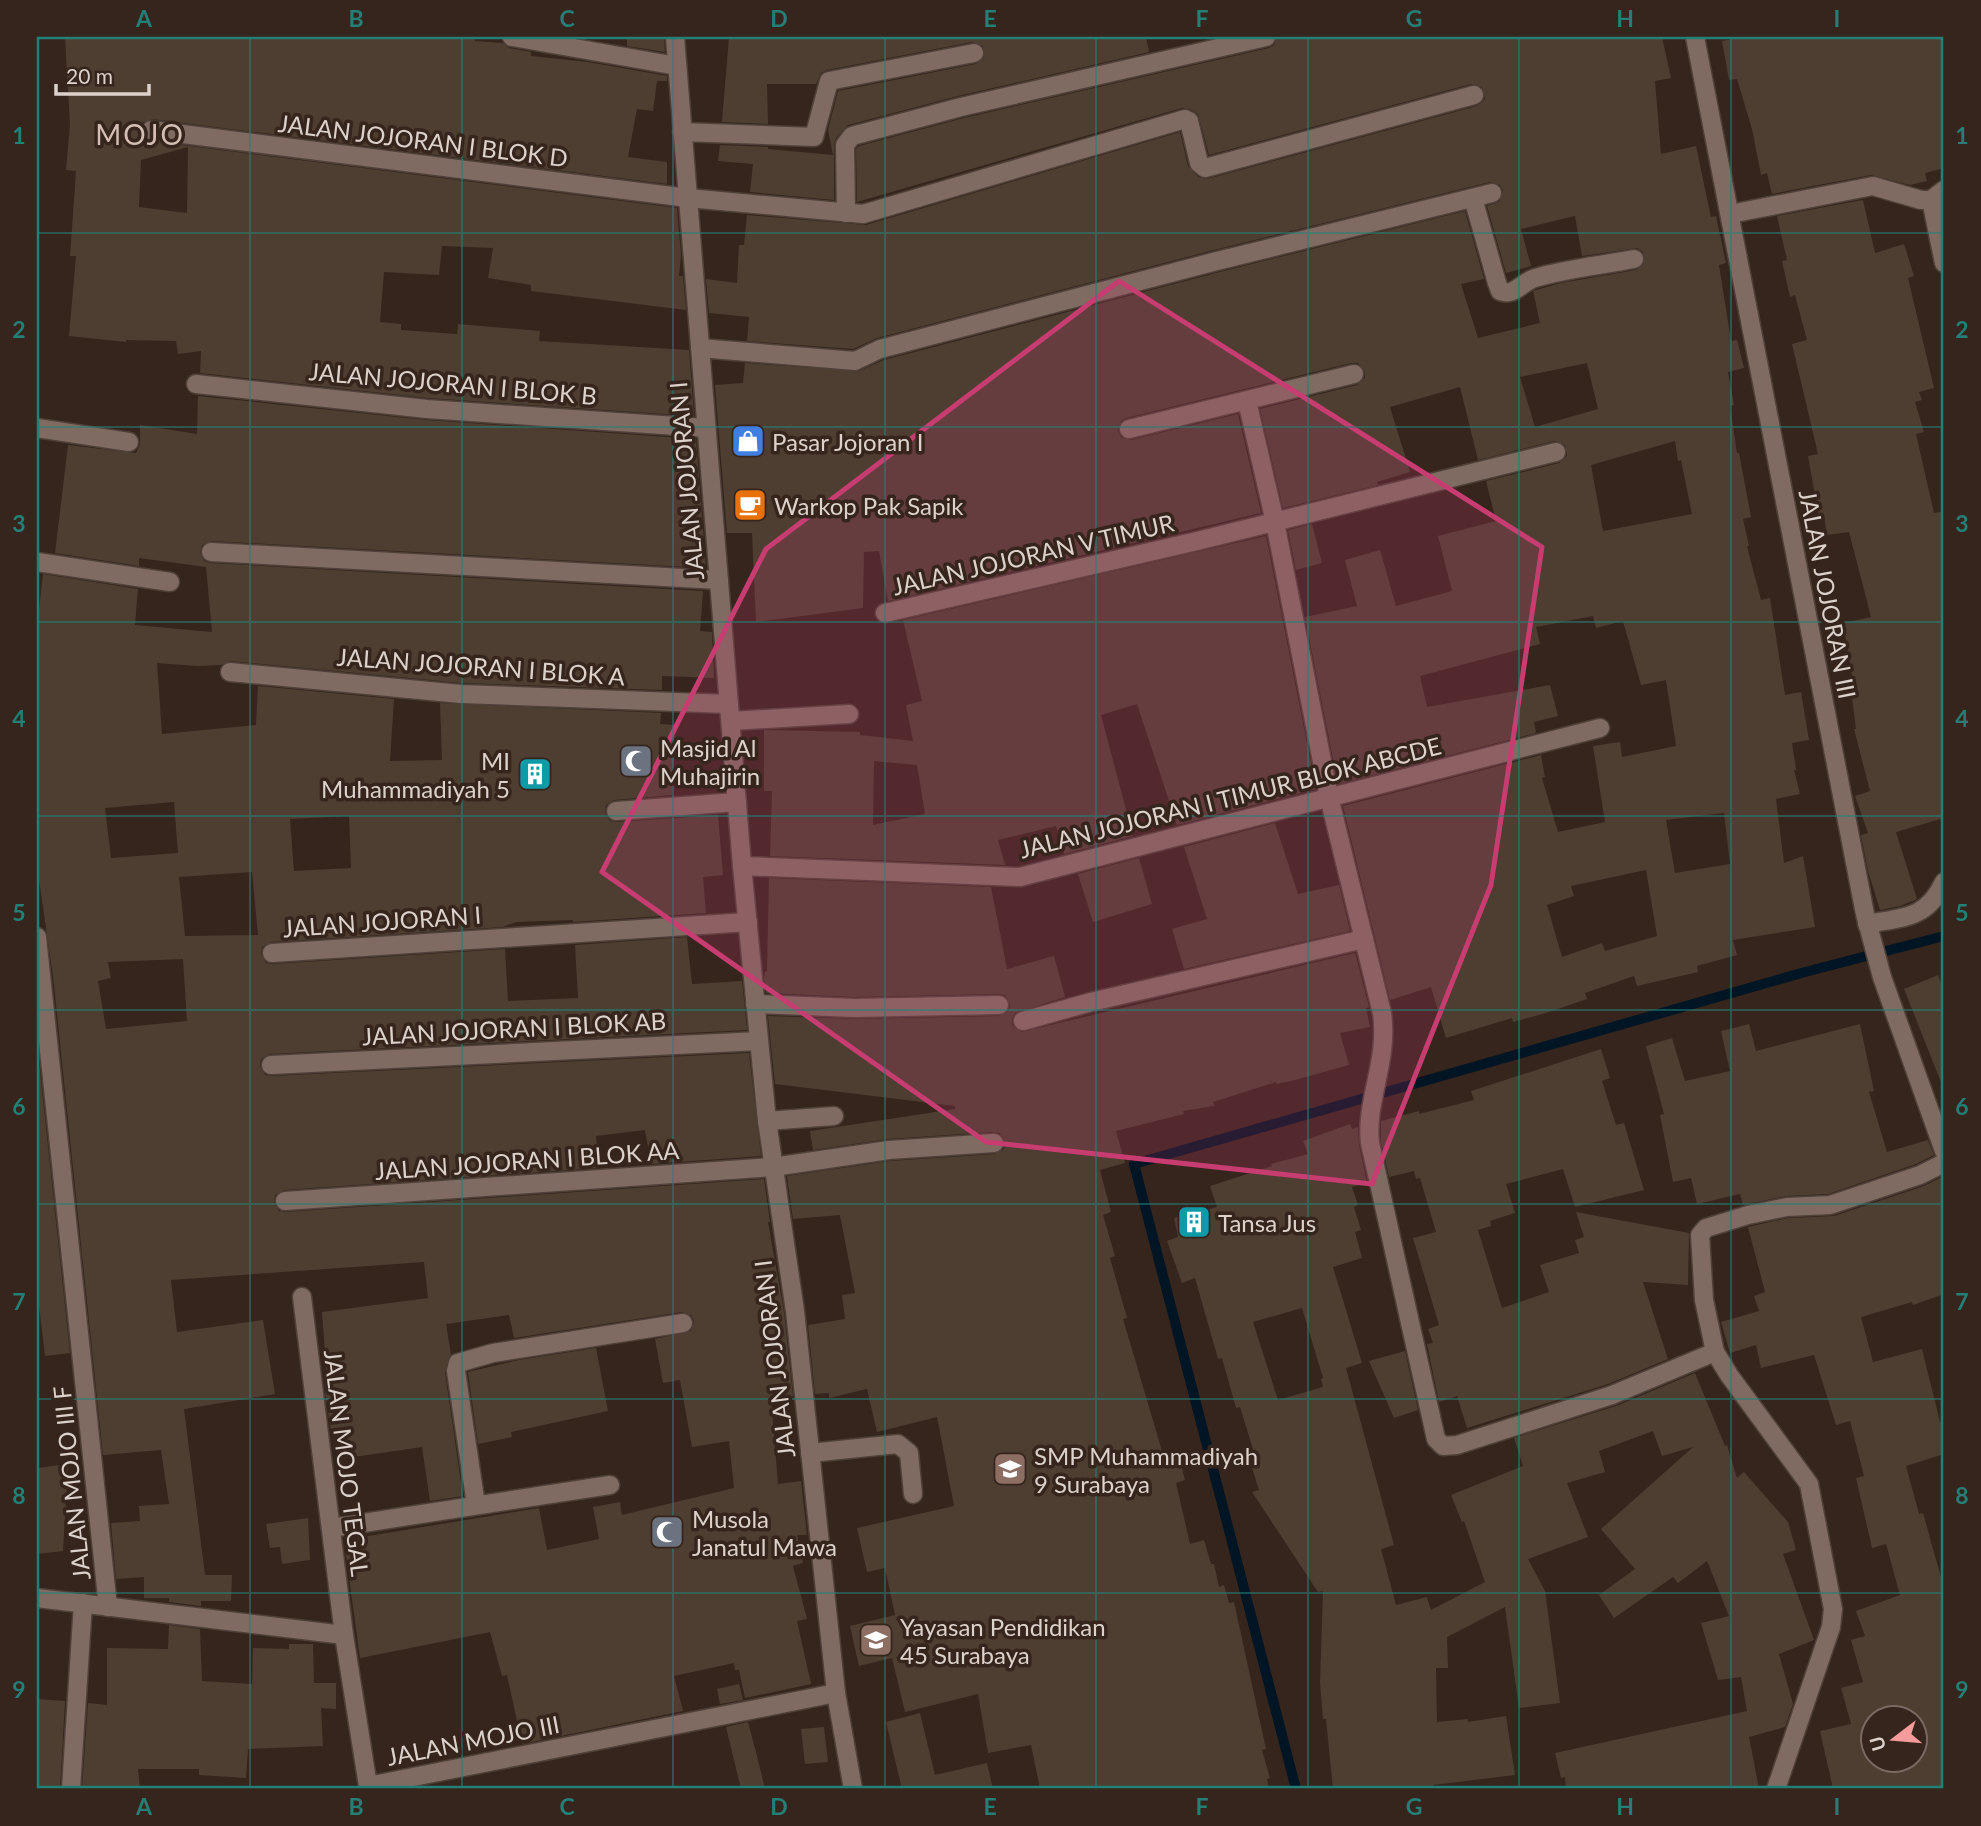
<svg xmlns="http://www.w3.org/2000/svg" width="1981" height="1826" font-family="Lato,sans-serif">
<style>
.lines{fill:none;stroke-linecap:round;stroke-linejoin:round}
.stream{stroke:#011524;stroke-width:10}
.building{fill:#4d3e31;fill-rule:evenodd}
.service-casing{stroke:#4f413a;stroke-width:21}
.minor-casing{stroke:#4f413a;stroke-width:21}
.tertiary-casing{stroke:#4f413a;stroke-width:21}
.service{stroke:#7f6b61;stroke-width:18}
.minor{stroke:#7f6b61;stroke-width:18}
.tertiary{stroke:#7f6b61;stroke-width:18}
.marked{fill:#c73d71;fill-opacity:0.2;stroke:#c73d71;stroke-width:5;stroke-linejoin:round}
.grid{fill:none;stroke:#247f77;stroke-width:2;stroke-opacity:0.55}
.labels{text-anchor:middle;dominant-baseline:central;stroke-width:7;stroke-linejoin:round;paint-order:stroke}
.street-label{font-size:24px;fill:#dcd1cb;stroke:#36251d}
.poi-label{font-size:24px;fill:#dcd1cb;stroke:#36251d;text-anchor:start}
.quarter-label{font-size:28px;letter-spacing:2px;fill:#d5bfb4;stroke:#36251d}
.neatline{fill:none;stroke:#247f77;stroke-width:2.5}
.grid-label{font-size:23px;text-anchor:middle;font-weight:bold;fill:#247f77}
</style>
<rect width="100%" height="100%" fill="#36251d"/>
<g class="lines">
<polyline class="stream" points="1296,1789 1134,1164 1805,972 1944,936"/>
</g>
<g class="building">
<path d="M65 37H475V41L503 43 509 48 531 52V56L588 62 667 76V81H657L653 111 637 109 628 157 667 162V184L152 119 142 123 140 129 144 139 150 141 677 208 681 255 679 276H683L686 310 531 291V285L488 278 493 248 442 246 439 275 384 272 380 322 401 324V330L457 334 458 324 540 331 539 341 689 350 694 416 428 398 200 373 201 351 178 354 176 341 126 340V342L69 336 76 256H70L76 171 66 170 70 124ZM188 147 187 213 139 207 141 160Z"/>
<polygon points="627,37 664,37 665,52 627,46"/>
<polygon points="729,37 1146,37 1149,52 958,96 848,125 836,138 834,144 834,200 750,192 753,164 718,161 720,145 768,147 768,149 833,155 828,130 838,91 976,64 984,57 983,46 972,42 827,70 821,73 816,84 767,84 768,124 722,122"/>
<path d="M1277 37H1662L1671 78 1655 81 1661 154 1696 146 1711 217 1716 216 1726 263 1719 265 1731 341 1737 340 1744 368 1728 372 1734 405 1730 406 1737 453H1739L1751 517 1743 519 1749 546H1747L1761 600 1770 598 1785 695 1801 692 1809 740 1792 743 1796 770H1794L1800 794 1776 799 1784 863 1803 856 1815 927 1733 940 1737 955 1697 966 1698 972 1637 986 1634 976 1585 993 1587 999 1546 1013 1513 1022 1512 1018 1446 1038 1431 987 1390 1000 1343 806 1541 755 1545 777 1542 778 1558 832 1605 822 1593 746 1620 742 1622 757 1676 746 1666 680 1641 685 1623 621 1596 628 1593 616 1536 627 1540 644 1420 676 1427 707 1550 685 1558 716 1534 722 1536 733 1338 784 1305 617 1357 606 1345 560 1380 550 1396 606 1452 591 1438 536 1496 521 1486 481 1559 463 1567 456 1565 445 1554 441 1478 460 1460 387 1390 407 1410 472 1377 482 1378 485 1283 508 1260 409 1357 385 1365 378V372L1358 363H1351L1126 418 1121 421 1118 431 1121 437 1131 440 1238 414 1261 513 888 601 879 551 864 552 863 608 756 622 752 533H727L715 385 743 383 745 363 859 371 884 360 1216 273 1465 211 1484 279 1461 284 1478 338 1540 323 1533 291 1536 290 1561 283 1636 270 1644 263 1643 252 1637 248 1582 256 1575 216 1521 229 1531 266 1506 273 1487 206 1499 202 1503 191 1500 185 1490 182 1210 251 877 338 853 349 747 341 749 317 709 313 706 279 737 283 739 245H744L747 215 866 225 1180 132 1188 166 1198 177 1207 179 1477 106 1485 99 1482 87 1471 84 1209 155 1198 114 1190 109 1182 108 857 202 856 149 859 146 964 118 1269 48 1274 45ZM1587 363 1598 409 1535 427 1520 377ZM1675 441 1678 461 1681 460 1692 514 1603 531 1591 465ZM1724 813 1730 864 1675 873 1666 820ZM1646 870 1657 936 1605 951 1602 943 1562 957 1547 905 1574 896 1571 886Z"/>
<polygon points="1743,37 1944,37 1944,168 1925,173 1927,181 1910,185 1871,175 1772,194 1767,173 1761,175 1752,129 1737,79 1729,80 1722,41"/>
<polygon points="1863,200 1875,253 1904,244 1914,276 1908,278 1934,388 1919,392 1922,400 1915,402 1924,432 1916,434 1934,513 1944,511 1944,818 1896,832 1917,899 1900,906 1880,910 1868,871 1861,835 1868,833 1855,796 1870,791 1854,729 1856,729 1850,683 1853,682 1843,623 1871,617 1849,532 1827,535 1824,517 1819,518 1808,456 1818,454 1792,344 1807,340 1795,295 1790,297 1782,261 1787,260 1777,216"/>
<path d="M198 396 426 420 696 439 706 568 212 541 202 545 200 552 204 561 210 563 703 591 700 631 712 632 714 678 662 676V690L462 683 231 661 221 665 197 666 157 663 162 734 256 725 258 686 394 699 390 761 442 760 440 703 661 713 660 724 675 725 672 795 614 800 606 805 605 813 610 821 617 822 718 815 723 875 703 877 706 913 573 922V920L516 922 503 927 271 942 262 947 261 954 266 963 273 964 505 949 508 1001 578 998 575 945 687 937 692 984 742 981 747 1030 270 1054 261 1059 260 1066 265 1075 272 1076 749 1053 761 1156 651 1164 645 1130 596 1136 599 1168 284 1190 275 1195 274 1202 279 1211 286 1212 764 1179 770 1222H768L784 1312 793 1396 771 1398 778 1484 801 1481 807 1535H797L803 1563 793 1566 807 1619 797 1621 811 1684 745 1698 739 1670H735L734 1663 674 1676 683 1711 522 1744 507 1675 502 1676 490 1632 360 1658 344 1540 539 1508 547 1550 599 1539 593 1507 620 1502 622 1515 734 1488 729 1441 692 1447 680 1380 663 1383 655 1339 691 1331 694 1321 691 1315 682 1312 514 1338 509 1315 446 1324 451 1355 445 1373 463 1496 430 1501 422 1447 340 1459 335 1429 331 1430 325 1392H328L322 1312 428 1298 424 1262 171 1280 177 1332 263 1320 275 1394 184 1409 205 1575H232L231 1601H201V1606L169 1602V1598H144V1577L116 1579 111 1523 140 1521 139 1506 169 1504 161 1450 103 1455 53 976 37 866V627L43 574 138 589 135 625 212 632 206 567 139 558V566L55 553 68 445 136 453 140 444V425L197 434ZM174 802 178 853 111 858 105 808ZM349 816 351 868 294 871 290 819ZM252 872 258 935 185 936 179 877ZM183 959 187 1021 106 1029 98 981 111 978 108 962Z"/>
<polygon points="1312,524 1322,563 1296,570 1288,530"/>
<path d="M1266 536 1316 789 1177 825 1137 704 1101 715 1133 836 1064 854 1056 826 998 840 1005 865 770 856 772 791H764V730L860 732V735L913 741 906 705 922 701 903 620ZM874 761 917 765 925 814 873 825Z"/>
<polygon points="1275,823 1298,894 1339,885 1350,931 1184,969 1172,929 1207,919 1184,847"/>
<polygon points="1139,858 1152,904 1093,922 1078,874"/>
<polygon points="769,878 991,887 1007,969 1054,956 1065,997 1015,1013 1012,1018 1012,1025 1021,1032 1355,953 1369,1007 1366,1008 1370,1027 1340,1033 1349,1065 1295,1080 1276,1084 1276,1082 1213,1102 1214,1106 1183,1111 1184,1114 1116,1131 1125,1163 1100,1170 1111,1212 1103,1215 1115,1256 1110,1258 1127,1318 1123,1319 1165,1461 1179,1457 1185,1480 1176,1483 1190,1544 1204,1540 1211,1564 1214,1564 1219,1587 1224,1585 1229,1603 1234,1602 1266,1749 1262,1750 1270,1778 1267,1779 1269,1789 1040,1789 1031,1745 988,1753 978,1694 905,1712 892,1658 859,1666 850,1626 895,1615 885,1568 867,1572 857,1528 954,1506 937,1417 877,1432 867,1389 829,1398 829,1393 815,1394 808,1325 845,1319 842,1295 855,1293 840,1215 793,1219 787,1176 890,1161 995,1154 1004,1149 1005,1142 1000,1133 993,1132 888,1139 813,1150 810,1131 955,1109 955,1106 775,1084 768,1016 854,1019 999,1016 1009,1011 1010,1004 1005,995 999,994 854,997 766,993 764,979 765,972 767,971"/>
<polygon points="1938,975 1944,991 1943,1087 1904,989"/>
<polygon points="1749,1024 1756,1051 1860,1024 1874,1091 1869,1092 1887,1152 1928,1140 1934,1155 1916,1164 1828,1194 1786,1196 1743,1205 1740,1194 1697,1204 1691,1178 1673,1182 1660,1115 1664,1114 1646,1046 1672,1038 1685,1081 1730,1071 1721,1031"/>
<polygon points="37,1043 70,1353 45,1356 37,1289"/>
<polygon points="1601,1049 1610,1078 1602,1081 1616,1125 1624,1123 1644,1190 1575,1207 1563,1169 1506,1184 1515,1213 1490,1221 1491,1226 1478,1230 1502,1308 1549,1292 1540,1265 1579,1253 1575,1240 1584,1237 1576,1212 1689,1233 1688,1285 1643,1282 1668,1359 1608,1384 1467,1428 1457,1396 1439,1402 1427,1344 1433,1343 1428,1329 1439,1325 1413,1238 1436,1232 1420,1178 1416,1179 1414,1171 1389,1177 1381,1142 1381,1121 1419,1111 1419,1114 1474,1100 1471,1091"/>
<path d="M1350 1124 1352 1129 1358 1127 1359 1145 1367 1183 1352 1187 1358 1205 1354 1207 1361 1230 1355 1232 1362 1258 1333 1267 1362 1363 1346 1368 1394 1545 1381 1549 1396 1605 1427 1597 1431 1610 1485 1582 1464 1521 1462 1522 1451 1495 1523 1466 1514 1438 1616 1406 1695 1373 1725 1446 1727 1445 1737 1478 1744 1472 1788 1522 1796 1550 1783 1554 1814 1640 1779 1654 1793 1704 1785 1727 1749 1737 1759 1789H1566L1565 1777 1561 1778 1555 1753 1747 1711 1741 1677 1718 1680 1701 1623 1729 1616 1707 1561 1678 1583 1673 1577 1614 1618 1599 1595 1635 1569 1601 1529 1693 1447 1662 1456 1653 1431 1599 1451 1605 1472 1567 1483 1588 1537 1528 1559 1545 1591 1560 1703 1519 1708 1505 1607 1447 1637 1448 1668H1436L1437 1722 1468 1719V1722L1506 1716 1515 1775 1433 1785 1434 1789H1333L1326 1719H1323L1320 1683 1323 1591 1318 1592 1252 1492 1259 1490 1250 1461 1256 1459 1240 1407 1236 1408 1222 1358 1218 1359 1195 1278 1182 1283 1167 1241 1178 1237 1174 1218 1217 1207 1210 1186 1272 1166 1271 1164 1308 1154 1303 1141ZM1302 1308 1323 1378 1321 1379 1323 1387 1278 1400 1253 1322Z"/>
<path d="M1944 1176V1294L1913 1305 1912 1302 1861 1317 1873 1362 1922 1349 1940 1422 1944 1421V1454L1906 1466 1919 1514 1923 1513 1944 1588V1789H1833L1820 1731 1851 1724 1841 1688 1863 1682 1851 1640 1865 1636 1856 1611 1900 1595 1886 1544 1872 1548 1856 1478 1864 1476 1850 1421 1836 1425 1814 1355 1761 1368 1756 1345 1730 1353 1721 1322 1759 1311 1754 1296 1765 1292 1748 1227 1788 1218 1834 1216 1924 1186ZM1872 1718H1914V1760H1872Z"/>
<polygon points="596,1348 608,1411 511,1432 512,1437 478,1444 468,1372 519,1360"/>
<polygon points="1405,1351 1418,1410 1394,1418 1369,1361"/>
<polygon points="68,1464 63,1551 37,1554 37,1468"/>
<polygon points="308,1518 310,1560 282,1564 280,1547 270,1548 266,1524"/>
<polygon points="169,1625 200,1629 202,1681 252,1684 253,1648 289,1649 289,1644 313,1644 314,1683 336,1683 336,1709 321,1708 323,1746 248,1749 246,1778 199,1775 199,1769 138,1769 140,1789 82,1789 88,1703 107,1705 107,1648 168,1649"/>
<polygon points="739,1684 743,1700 720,1704 717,1689"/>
<polygon points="37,1699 65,1701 60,1789 37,1789"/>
<polygon points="920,1713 935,1775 987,1763 993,1789 902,1789 886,1722"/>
<polygon points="748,1722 757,1756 765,1789 741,1789 726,1727"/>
<polygon points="824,1727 828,1762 805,1764 801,1729"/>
</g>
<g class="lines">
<defs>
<g id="service">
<polyline points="731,721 849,714"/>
<polyline points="810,1453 898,1444 909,1453 913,1494"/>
</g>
<g id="minor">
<polyline points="512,37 677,66"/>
<polyline points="675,37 742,866 767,1121 795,1311 836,1693 853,1789"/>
<polyline points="1695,37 1865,914 1882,977 1944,1151"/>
<polyline points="151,130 688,198 863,214 1185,119 1189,121 1199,163 1205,168 1474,95"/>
<polyline points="682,132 814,137 829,81 974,53"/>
<path d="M1473 198 1497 283 1500 291C1514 297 1522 282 1535 278 1564 269 1603 265 1634 259"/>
<polyline points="846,213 845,145 852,136 961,107 1266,37"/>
<polyline points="1730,214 1873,186 1921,200 1931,200 1944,190"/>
<polyline points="700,348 855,361 880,349 1213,262 1492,193"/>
<polyline points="196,384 427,409 706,428"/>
<path d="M1247 401 1275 522 1329 797 1382 1013C1389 1061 1365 1101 1370 1143L1436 1439 1443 1446 1457 1445 1612 1395 1715 1352"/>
<polyline points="37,428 129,442"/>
<polyline points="1129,429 1354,374"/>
<polyline points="211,552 719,580"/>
<polyline points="37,562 170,582"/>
<polyline points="885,613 1193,542 1556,452"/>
<polyline points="230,672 461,694 729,704"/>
<polyline points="616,811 737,802"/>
<polyline points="742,866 1020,877 1600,728"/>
<path d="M1867 924C1904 917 1927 919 1944 882"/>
<polyline points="37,937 108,1607"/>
<polyline points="272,953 748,922"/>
<polyline points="755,1004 854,1008 999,1005"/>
<polyline points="1023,1021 1091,1002 1364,939"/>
<polyline points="271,1065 759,1041"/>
<polyline points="767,1121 834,1116"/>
<polyline points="285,1201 773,1167 889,1150 994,1143"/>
<polyline points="302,1297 344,1635"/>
<polyline points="476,1505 456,1371 458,1363 493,1353 683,1323"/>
<polyline points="331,1528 610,1485"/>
<polyline points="37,1598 344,1635 368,1786 836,1693"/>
<polyline points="71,1789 83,1603"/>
<polyline points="1776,1789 1831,1627 1833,1609 1809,1484 1729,1375 1715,1352 1704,1300 1700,1235 1706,1228 1748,1215 1787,1207 1830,1205 1920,1175 1944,1163"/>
</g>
<polyline id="tertiary" points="1931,200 1944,263"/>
</defs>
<use href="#service" class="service-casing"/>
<use href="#minor" class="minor-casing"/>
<use href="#tertiary" class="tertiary-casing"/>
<use href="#service" class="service"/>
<use href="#minor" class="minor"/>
<use href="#tertiary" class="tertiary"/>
</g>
<path class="marked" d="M1119 281 1542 547 1491 885 1372 1184 986 1142 602 872 766 549Z"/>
<path class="grid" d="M250 37V1789M462 37V1789M673 37V1789M885 37V1789M1096 37V1789M1308 37V1789M1519 37V1789M1731 37V1789M37 233H1944M37 427H1944M37 622H1944M37 816H1944M37 1010H1944M37 1204H1944M37 1399H1944M37 1593H1944"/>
<defs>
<symbol id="shop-square" viewBox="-11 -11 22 22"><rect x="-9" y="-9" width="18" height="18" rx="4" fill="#3f7fe0" stroke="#36251d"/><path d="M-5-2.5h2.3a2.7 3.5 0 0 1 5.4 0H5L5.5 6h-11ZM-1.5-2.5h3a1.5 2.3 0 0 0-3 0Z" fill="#fff"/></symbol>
<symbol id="cafe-square" viewBox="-11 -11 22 22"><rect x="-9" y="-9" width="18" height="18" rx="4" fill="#e8710a" stroke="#36251d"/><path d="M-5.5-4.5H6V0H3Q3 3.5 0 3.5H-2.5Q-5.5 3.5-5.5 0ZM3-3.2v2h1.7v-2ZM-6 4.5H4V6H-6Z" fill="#fff"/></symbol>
<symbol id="mosque-square" viewBox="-11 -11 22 22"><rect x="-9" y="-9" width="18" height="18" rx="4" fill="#6b7280" stroke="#36251d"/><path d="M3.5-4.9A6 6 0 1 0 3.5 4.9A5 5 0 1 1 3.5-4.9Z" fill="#fff"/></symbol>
<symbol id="building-square" viewBox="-11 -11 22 22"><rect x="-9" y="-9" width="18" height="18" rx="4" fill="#0f9aa8" stroke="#36251d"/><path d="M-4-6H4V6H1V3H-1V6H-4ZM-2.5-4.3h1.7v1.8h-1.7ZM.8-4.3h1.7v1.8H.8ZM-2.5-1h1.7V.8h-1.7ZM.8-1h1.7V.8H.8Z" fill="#fff"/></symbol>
<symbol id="school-square" viewBox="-11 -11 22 22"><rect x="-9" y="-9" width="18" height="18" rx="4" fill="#8d6e63" stroke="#36251d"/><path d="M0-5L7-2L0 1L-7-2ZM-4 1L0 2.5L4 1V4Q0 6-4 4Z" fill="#fff"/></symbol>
</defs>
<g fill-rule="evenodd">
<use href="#shop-square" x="729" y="422" width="38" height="38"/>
<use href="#cafe-square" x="731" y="486" width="38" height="38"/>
<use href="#mosque-square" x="617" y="742" width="38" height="38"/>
<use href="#building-square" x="516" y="755" width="38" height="38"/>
<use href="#building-square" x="1175" y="1203" width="38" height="38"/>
<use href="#school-square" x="991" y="1450" width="38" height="38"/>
<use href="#mosque-square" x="648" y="1513" width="38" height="38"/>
<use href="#school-square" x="857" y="1621" width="38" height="38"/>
</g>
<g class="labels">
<g class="street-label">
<text transform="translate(423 140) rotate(7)">JALAN JOJORAN I BLOK D</text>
<text transform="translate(453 383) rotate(5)">JALAN JOJORAN I BLOK B</text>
<text transform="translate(686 481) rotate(-95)">JALAN JOJORAN I</text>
<text transform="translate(1033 554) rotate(-13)">JALAN JOJORAN V TIMUR</text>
<text transform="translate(1828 594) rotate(79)">JALAN JOJORAN III</text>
<text transform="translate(481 666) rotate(4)">JALAN JOJORAN I BLOK A</text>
<text transform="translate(1230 797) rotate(-14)">JALAN JOJORAN I TIMUR BLOK ABCDE</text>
<text transform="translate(382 921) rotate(-4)">JALAN JOJORAN I</text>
<text transform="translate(514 1028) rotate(-3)">JALAN JOJORAN I BLOK AB</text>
<text transform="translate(527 1160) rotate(-4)">JALAN JOJORAN I BLOK AA</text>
<text transform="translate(774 1359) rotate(-97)">JALAN JOJORAN I</text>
<text transform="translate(347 1463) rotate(83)">JALAN MOJO TEGAL</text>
<text transform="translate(71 1483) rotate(-96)">JALAN MOJO III F</text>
<text transform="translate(473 1740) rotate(-11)">JALAN MOJO III</text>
</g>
<g class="poi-label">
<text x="772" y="441">Pasar Jojoran I</text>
<text x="774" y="505">Warkop Pak Sapik</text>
<text x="660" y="747">Masjid Al<tspan x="660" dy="28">Muhajirin</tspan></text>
<text x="510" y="760" text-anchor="end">MI<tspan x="510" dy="28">Muhammadiyah 5</tspan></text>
<text x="1218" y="1222">Tansa Jus</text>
<text x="1034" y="1455">SMP Muhammadiyah<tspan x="1034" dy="28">9 Surabaya</tspan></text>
<text x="692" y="1518">Musola<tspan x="692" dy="28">Janatul Mawa</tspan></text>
<text x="900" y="1626">Yayasan Pendidikan<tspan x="900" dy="28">45 Surabaya</tspan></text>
</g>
<g class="quarter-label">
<text x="140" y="134">MOJO</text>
</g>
</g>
<rect width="1981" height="1826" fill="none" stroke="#36251d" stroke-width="77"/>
<g transform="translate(1894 1739) rotate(254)"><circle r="33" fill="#36251d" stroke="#786a63" stroke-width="2"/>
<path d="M0-5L12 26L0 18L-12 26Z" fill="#f59b9c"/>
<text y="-10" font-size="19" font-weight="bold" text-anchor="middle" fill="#dcd1cb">U</text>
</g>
<path d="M56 84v10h93v-10" fill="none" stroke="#dcd1cb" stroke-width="3.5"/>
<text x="66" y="84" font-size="21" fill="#dcd1cb" stroke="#36251d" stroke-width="5" paint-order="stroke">20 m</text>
<rect x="38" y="38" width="1904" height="1749" class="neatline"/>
<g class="grid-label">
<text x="144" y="27">A</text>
<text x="356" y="27">B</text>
<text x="567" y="27">C</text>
<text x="779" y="27">D</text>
<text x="990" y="27">E</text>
<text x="1202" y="27">F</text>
<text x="1414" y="27">G</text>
<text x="1625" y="27">H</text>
<text x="1837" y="27">I</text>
<text x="19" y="144">1</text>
<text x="1962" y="144">1</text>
<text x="19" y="338">2</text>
<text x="1962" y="338">2</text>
<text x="19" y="532">3</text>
<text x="1962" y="532">3</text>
<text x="19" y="727">4</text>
<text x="1962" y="727">4</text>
<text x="19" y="921">5</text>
<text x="1962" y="921">5</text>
<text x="19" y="1115">6</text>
<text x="1962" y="1115">6</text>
<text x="19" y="1310">7</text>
<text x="1962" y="1310">7</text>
<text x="19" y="1504">8</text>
<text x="1962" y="1504">8</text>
<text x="19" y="1698">9</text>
<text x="1962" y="1698">9</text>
<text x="144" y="1815">A</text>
<text x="356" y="1815">B</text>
<text x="567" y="1815">C</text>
<text x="779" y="1815">D</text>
<text x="990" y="1815">E</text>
<text x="1202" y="1815">F</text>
<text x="1414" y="1815">G</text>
<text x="1625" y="1815">H</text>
<text x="1837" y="1815">I</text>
</g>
</svg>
